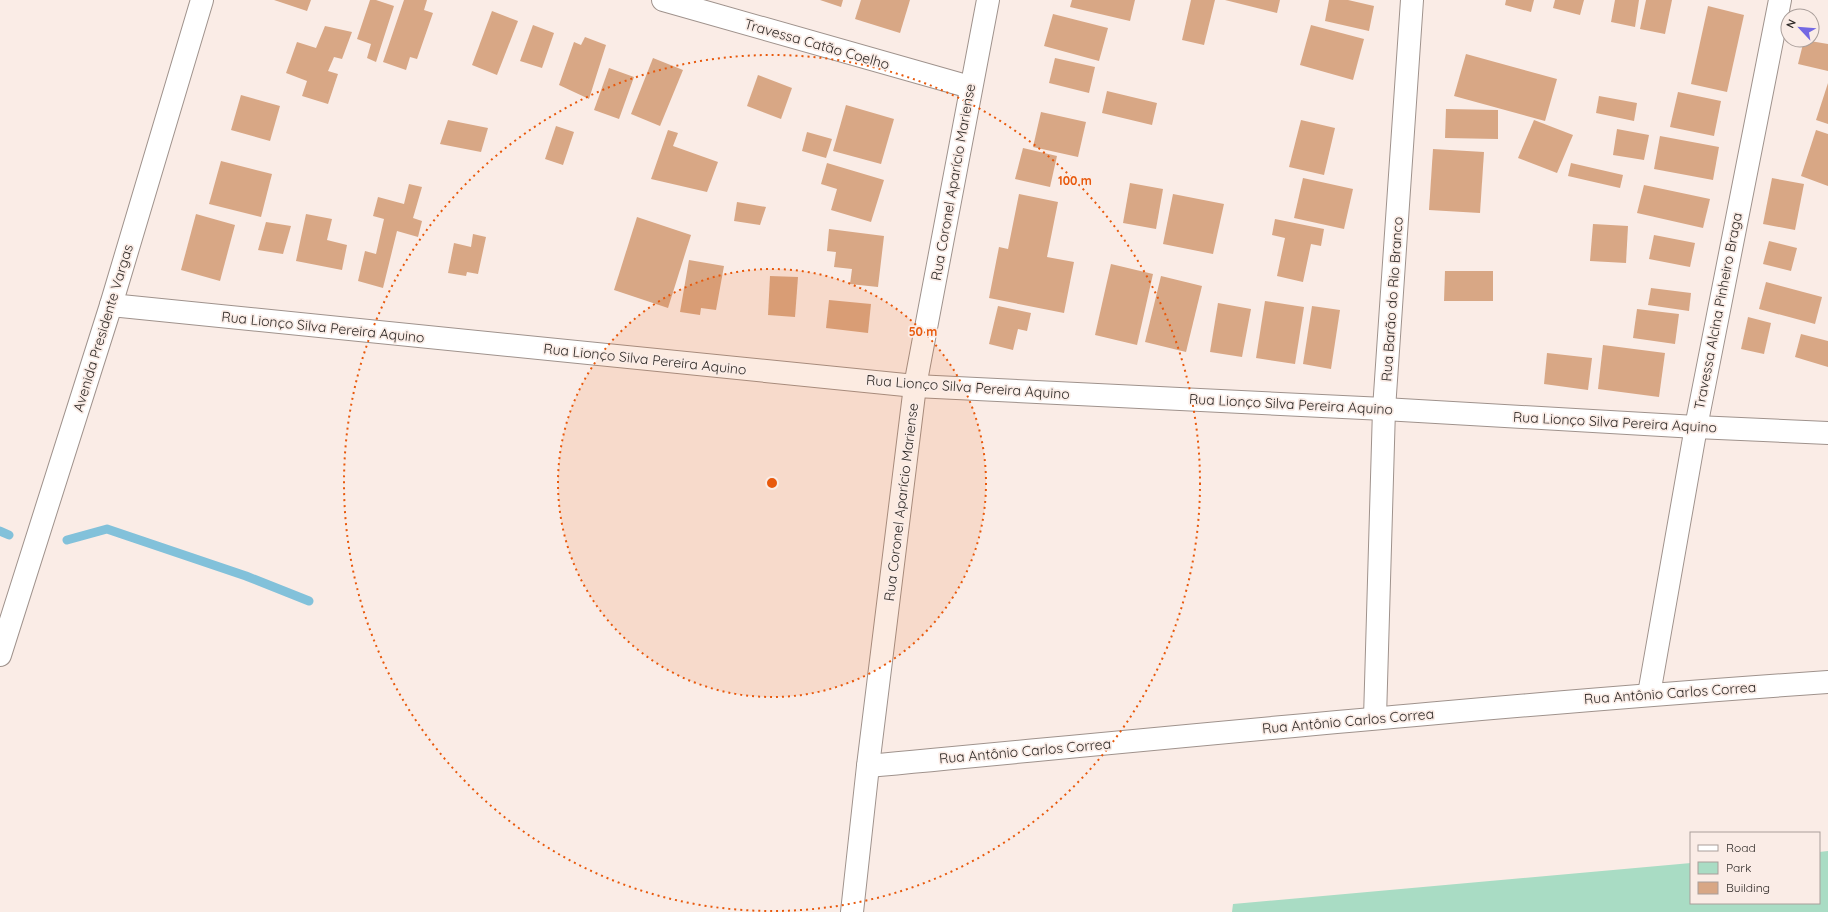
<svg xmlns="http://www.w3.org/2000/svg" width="1828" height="912" font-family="Quicksand,sans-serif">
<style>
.green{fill:#a9dcc4}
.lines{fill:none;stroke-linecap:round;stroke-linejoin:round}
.stream{stroke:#82c1da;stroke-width:9}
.building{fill:#d8a785}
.street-casing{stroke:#9f928c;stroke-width:24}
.street{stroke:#fff;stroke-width:22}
.ring{fill:none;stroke:#e8590c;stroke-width:2;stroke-dasharray:2 4}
.labels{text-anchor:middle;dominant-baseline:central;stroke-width:3.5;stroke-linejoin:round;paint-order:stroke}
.street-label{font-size:14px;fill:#2f2a27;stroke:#faece6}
.centre{fill:#e8590c;stroke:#faece6;stroke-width:2}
.ring-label{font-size:12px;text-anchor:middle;font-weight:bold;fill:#e8590c;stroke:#faece6;stroke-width:3.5;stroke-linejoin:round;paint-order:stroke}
</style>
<rect width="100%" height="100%" fill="#faece6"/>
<polygon class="green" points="1828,851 1828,912 1232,912 1233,904 1691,863 1691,903 1819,903 1819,852"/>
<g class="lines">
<g class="stream">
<polyline points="0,531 9,535"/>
<polyline points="67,540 107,529 246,576 309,601"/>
</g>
</g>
<g class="building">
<polygon points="274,0 311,0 307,11"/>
<polygon points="370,0 376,0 394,6 376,62 367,58 371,44 357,39"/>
<polygon points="404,0 427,0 424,10 433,13 417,59 410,57 406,70 383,62"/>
<polygon points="820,0 843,0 841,7"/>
<polygon points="861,0 910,0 900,33 855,19"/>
<polygon points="1072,0 1135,0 1130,21 1070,7"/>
<polygon points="1191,0 1215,0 1204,45 1182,40"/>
<polygon points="1225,0 1280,0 1277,13"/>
<polygon points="1329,0 1348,0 1374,6 1369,31 1325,21"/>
<polygon points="1506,0 1534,0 1531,12 1505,5"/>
<polygon points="1555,0 1584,0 1580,15 1553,8"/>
<polygon points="1615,0 1639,0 1635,27 1611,22"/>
<polygon points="1646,0 1672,0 1665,34 1640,29"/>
<polygon points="1708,6 1744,15 1727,92 1691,84"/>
<polygon points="492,11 518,21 497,75 472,65"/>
<polygon points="1053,14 1108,28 1099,61 1044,46"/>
<polygon points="533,25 554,33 542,68 520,61"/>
<polygon points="1311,25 1364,39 1353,80 1300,65"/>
<polygon points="325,26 352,32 342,59 334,57 328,71 338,74 328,104 302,96 307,81 286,73 297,42 316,48"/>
<polygon points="585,37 606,45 589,99 559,85 574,42 581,45"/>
<polygon points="1804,40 1828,44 1828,71 1798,64"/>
<polygon points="1466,54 1557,79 1545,121 1454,96"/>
<polygon points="653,58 683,70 660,126 631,114"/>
<polygon points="1055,58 1095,67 1089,93 1049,83"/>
<polygon points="609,68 634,77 619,119 594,110"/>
<polygon points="758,75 792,88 781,119 747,106"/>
<polygon points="1828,83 1828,124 1816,120"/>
<polygon points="1107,91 1157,103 1152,125 1102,113"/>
<polygon points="1678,92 1721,101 1714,136 1670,127"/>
<polygon points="241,95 280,106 270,141 231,130"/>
<polygon points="1599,96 1637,103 1634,121 1596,113"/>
<polygon points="846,105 894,119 881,164 833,151"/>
<polygon points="1446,109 1498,110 1498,139 1445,138"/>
<polygon points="1041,112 1086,122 1078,157 1033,147"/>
<polygon points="448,120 488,128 481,152 440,144"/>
<polygon points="1301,120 1335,128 1324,175 1289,167"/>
<polygon points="1534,120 1573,135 1557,173 1518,158"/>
<polygon points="556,126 574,132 563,165 545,159"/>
<polygon points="1617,129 1649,135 1644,160 1613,155"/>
<polygon points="668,130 678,133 673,146 718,162 707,192 651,179"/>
<polygon points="1816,130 1828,134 1828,186 1801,176"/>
<polygon points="807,132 832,139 826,158 802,151"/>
<polygon points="1660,136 1719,147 1713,180 1654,169"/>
<polygon points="1023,148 1057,156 1050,187 1015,179"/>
<polygon points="1433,149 1484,152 1480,213 1429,210"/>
<polygon points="221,161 272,174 261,217 209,204"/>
<polygon points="827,163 884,180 871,222 831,210 837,189 821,184"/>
<polygon points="1571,163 1623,175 1620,188 1568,176"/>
<polygon points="1303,178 1353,189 1344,229 1294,218"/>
<polygon points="1772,178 1804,184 1795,230 1763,224"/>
<polygon points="1130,183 1163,189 1156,229 1123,223"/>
<polygon points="409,184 422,187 413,218 422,221 418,237 397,231 383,288 358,281 365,251 376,254 384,219 373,216 378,197 404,204"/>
<polygon points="1644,185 1710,199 1703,228 1637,213"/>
<polygon points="1019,194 1058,202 1047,257 1074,262 1064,313 989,298 999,247 1008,249"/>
<polygon points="1173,194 1224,204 1213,254 1163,244"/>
<polygon points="737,202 766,207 760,225 734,221"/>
<polygon points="196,214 235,225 220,281 181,270"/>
<polygon points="306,214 332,219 327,240 347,245 342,270 296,261"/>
<polygon points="637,217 691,235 668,308 614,290"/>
<polygon points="1275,219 1324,229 1321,246 1311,244 1303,282 1277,276 1285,238 1272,235"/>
<polygon points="266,222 291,226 283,254 258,250"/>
<polygon points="1593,224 1628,226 1626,263 1590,261"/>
<polygon points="829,229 884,236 878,287 850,284 852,269 834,267 836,252 827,251"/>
<polygon points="473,234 486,237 478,274 467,272 466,276 448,273 454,243 471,247"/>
<polygon points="1654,235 1695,243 1690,267 1649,259"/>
<polygon points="1769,241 1797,248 1791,271 1763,264"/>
<polygon points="689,260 724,266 716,310 701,308 700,315 680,312"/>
<polygon points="1111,264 1153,274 1137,345 1095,335"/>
<polygon points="1445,271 1493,271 1493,301 1444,301"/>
<polygon points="770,276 798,277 795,317 768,315"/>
<polygon points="1161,276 1202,286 1186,352 1145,342"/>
<polygon points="1766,282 1822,297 1815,324 1759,309"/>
<polygon points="1651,288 1691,293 1689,311 1648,305"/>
<polygon points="829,300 871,304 868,333 826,328"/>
<polygon points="1265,301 1304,307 1295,364 1256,358"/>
<polygon points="1218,303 1251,309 1242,357 1210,352"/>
<polygon points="998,306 1031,313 1027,331 1018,329 1013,350 989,344"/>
<polygon points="1312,306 1340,310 1331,369 1303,364"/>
<polygon points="1637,309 1679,314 1675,344 1633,338"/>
<polygon points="1748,317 1771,323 1764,354 1741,349"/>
<polygon points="1801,334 1828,341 1828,367 1795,357"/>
<polygon points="1603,345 1665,353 1659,397 1598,389"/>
<polygon points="1547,353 1592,358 1588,390 1544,384"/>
</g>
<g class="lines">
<defs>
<g id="street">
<polyline points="663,0 970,87"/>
<polyline points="111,305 915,386 1384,409 1696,427 1828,433"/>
<polyline points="0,655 111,305 202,0"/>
<polyline points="1649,694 1696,427 1780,0"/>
<polyline points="1375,718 1384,409 1412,0"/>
<path d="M868 766C1188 736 1507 704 1828 682"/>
<polyline points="852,912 868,766 915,386 988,0"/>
</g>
</defs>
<use href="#street" class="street-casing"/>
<use href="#street" class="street"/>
</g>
<circle cx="772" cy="483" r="214" fill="#e8590c" fill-opacity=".12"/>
<g class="ring">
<circle cx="772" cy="483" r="214"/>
<circle cx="772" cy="483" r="428"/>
</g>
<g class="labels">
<g class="street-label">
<text transform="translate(817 44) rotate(16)">Travessa Catão Coelho</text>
<text transform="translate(953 182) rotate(-80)">Rua Coronel Aparício Mariense</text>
<text transform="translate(1392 299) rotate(-86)">Rua Barão do Rio Branco</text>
<text transform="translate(1718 311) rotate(-79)">Travessa Alcina Pinheiro Braga</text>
<text transform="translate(323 327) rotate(6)">Rua Lionço Silva Pereira Aquino</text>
<text transform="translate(103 328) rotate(-73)">Avenida Presidente Vargas</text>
<text transform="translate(645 359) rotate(6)">Rua Lionço Silva Pereira Aquino</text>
<text transform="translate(968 387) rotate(4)">Rua Lionço Silva Pereira Aquino</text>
<text transform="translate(1291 404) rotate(3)">Rua Lionço Silva Pereira Aquino</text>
<text transform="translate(1615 422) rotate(3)">Rua Lionço Silva Pereira Aquino</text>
<text transform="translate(901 502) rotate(-83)">Rua Coronel Aparício Mariense</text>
<text transform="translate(1670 693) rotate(-4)">Rua Antônio Carlos Correa</text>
<text transform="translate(1348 721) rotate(-5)">Rua Antônio Carlos Correa</text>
<text transform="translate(1025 751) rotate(-5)">Rua Antônio Carlos Correa</text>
</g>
</g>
<circle cx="772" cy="483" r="6" class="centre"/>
<g class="ring-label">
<text x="1075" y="185">100 m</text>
<text x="923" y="336">50 m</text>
</g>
<rect x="1690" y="832" width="130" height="72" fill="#faece6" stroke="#a99e9a"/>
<rect x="1698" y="845" width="20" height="6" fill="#ffffff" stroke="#a99e9a"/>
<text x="1726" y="852" font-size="12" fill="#2f2a27">Road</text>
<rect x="1698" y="862" width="20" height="12" fill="#a9dcc4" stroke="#a99e9a"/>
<text x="1726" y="872" font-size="12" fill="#2f2a27">Park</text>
<rect x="1698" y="882" width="20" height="12" fill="#d8a785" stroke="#a99e9a"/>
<text x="1726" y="892" font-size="12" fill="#2f2a27">Building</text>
<g transform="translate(1800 28) rotate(296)"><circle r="19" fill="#faece6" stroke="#a99e9a"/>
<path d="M0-3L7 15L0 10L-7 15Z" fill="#7368e3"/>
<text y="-6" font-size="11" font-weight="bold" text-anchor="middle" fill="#2f2a27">N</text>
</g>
</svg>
